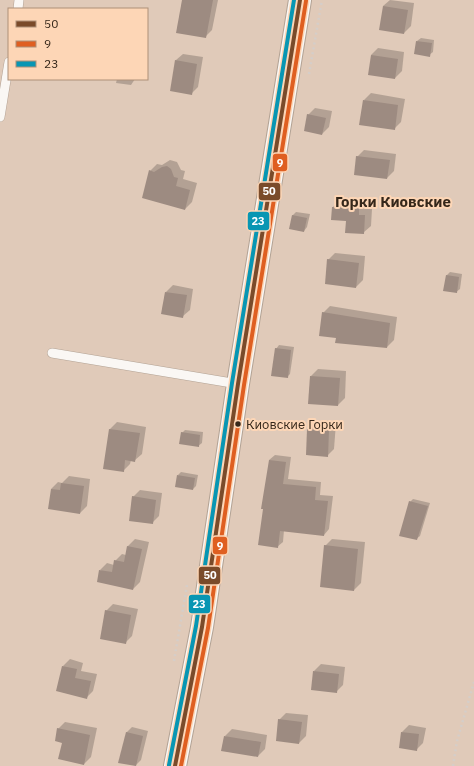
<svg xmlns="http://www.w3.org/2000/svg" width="474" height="766" font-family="'IBM Plex Sans',sans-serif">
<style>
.shadow{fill:#0003}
.building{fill:#9d8b81}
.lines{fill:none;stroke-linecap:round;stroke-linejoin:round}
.service-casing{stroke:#b2a294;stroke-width:10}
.secondary-casing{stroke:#b2a294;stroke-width:24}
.path{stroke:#d5cec9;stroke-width:2.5;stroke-dasharray:2 3;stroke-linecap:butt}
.service{stroke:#faf7f4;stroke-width:9}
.secondary{stroke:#faf7f4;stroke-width:22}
.bus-1-casing{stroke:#fdd6b6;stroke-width:7}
.bus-2-casing{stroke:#fdd6b6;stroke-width:7}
.bus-3-casing{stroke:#fdd6b6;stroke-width:7}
.bus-1{stroke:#7a4b2a;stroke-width:4}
.bus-2{stroke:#df5f21;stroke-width:4}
.bus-3{stroke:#0896b3;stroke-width:4}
.bus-dot{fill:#35271a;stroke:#fdd6b6;stroke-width:1.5}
.labels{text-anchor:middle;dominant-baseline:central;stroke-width:4;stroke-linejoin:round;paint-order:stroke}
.bus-label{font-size:13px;fill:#35271a;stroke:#fdd6b6;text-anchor:start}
.neighbourhood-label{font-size:15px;font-weight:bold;fill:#35271a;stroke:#fdd6b6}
.line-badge{stroke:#fdd6b6;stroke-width:1.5}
.badge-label{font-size:11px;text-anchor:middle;font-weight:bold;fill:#fff}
</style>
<rect width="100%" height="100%" fill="#e0cab9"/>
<g class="shadow">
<polygon points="184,0 218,0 212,30 205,37"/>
<polygon points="390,0 414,3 411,26 404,33 383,6"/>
<polygon points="421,38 434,40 433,52 429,55 417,41"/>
<polygon points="378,48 404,52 402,71 395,78 371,55"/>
<polygon points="183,54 203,57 198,87 191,94 176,60"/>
<polygon points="117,79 135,79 131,85 116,83"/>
<polygon points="371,93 405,99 401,122 394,129 364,100"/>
<polygon points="315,108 332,111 329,127 322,134 308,115"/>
<polygon points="364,150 396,154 394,171 387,178 357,157"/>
<polygon points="170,160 177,162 181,170 185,171 183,179 197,183 192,202 185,209 150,171 157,164 162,165"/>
<polygon points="340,200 365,202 365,208 372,209 371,226 364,232 333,207"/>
<polygon points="296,212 310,214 307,227 304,231 290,228 293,215"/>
<polygon points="335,253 365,256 363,280 356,287 328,260"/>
<polygon points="450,272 462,274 460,289 456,292 447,275"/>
<polygon points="173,285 193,289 190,310 183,316 166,292"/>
<polygon points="330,306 397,317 394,340 387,347 337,337 323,313"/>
<polygon points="279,345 294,347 290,374 287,377 276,349"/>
<polygon points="318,369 346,371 345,398 338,405 311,376"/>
<polygon points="117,422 146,427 142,454 135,460 131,460 130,464 123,471 110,429"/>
<polygon points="315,422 336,423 334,449 327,456 307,455 308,429"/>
<polygon points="185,430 203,432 202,443 198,446 182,433"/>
<polygon points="275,455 291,457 288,479 321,482 320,495 333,496 329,529 324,535 284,530 283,542 277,547 269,460"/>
<polygon points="181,472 198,475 196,486 193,489 178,475"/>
<polygon points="69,476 90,479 87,506 80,513 51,489 58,482 62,483"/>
<polygon points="140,490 162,493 159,516 152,523 133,497"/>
<polygon points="413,499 430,503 420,536 416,539 410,502"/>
<polygon points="135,539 149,542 140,582 133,589 100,570 107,563 114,565 115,561 122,554 126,555 128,546"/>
<polygon points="332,539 365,542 361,583 354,590 325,546"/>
<polygon points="113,604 138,609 132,636 125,643 106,611"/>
<polygon points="70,659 83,663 81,671 97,674 93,691 86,698 63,666"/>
<polygon points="321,664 345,667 343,685 336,692 314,671"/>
<polygon points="286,713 308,715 306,736 299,743 279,720"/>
<polygon points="65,722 97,728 91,757 84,764 63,742 58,729"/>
<polygon points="409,725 426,728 423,743 416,750 402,732"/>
<polygon points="132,727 148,731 141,760 135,766 126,733"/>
<polygon points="232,729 267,735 265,749 258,756 225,736"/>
</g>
<g class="building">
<polygon points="182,0 213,0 206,38 176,33"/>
<polygon points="383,6 408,10 404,34 379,30"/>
<polygon points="416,41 432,43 430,57 414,54"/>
<polygon points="371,55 398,59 395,79 368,75"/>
<polygon points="175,60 197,64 192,95 170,91"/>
<polygon points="363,100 398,105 395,130 359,125"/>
<polygon points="307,114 326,118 322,135 304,131"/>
<polygon points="356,156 390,160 387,179 354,175"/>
<polygon points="167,166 171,169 174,177 178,178 176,186 190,190 185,210 142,198 149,170 154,172 162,167"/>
<polygon points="332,207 359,208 359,215 365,215 364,234 345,233 346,221 331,220"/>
<polygon points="292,215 307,218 304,232 289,229"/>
<polygon points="327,259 359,263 356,288 325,284"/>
<polygon points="446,275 459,277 457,293 443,291"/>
<polygon points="165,292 187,295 183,318 161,314"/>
<polygon points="322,312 390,323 387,348 335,343 336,338 319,336"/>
<polygon points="275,348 291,350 288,378 271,376"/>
<polygon points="310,376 340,378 338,406 308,404"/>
<polygon points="109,429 140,433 135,462 125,460 124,472 103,469"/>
<polygon points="307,429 329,430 328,457 306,455"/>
<polygon points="181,432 200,435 199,447 179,444"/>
<polygon points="269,460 286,462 283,484 316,487 315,500 328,501 324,536 280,531 278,548 258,545 263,509 261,509"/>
<polygon points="177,475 195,478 193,490 175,487"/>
<polygon points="61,483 84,486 80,514 48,509 51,489 60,490"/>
<polygon points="132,496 156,500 153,524 129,521"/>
<polygon points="409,501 428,506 417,540 399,536"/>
<polygon points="324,545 358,549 354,591 320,587"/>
<polygon points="127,546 142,549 133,590 97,582 99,570 112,572 114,560 124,562"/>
<polygon points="105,610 131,615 126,644 100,639"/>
<polygon points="62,666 77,669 75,678 91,681 87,699 56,691"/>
<polygon points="313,671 339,674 337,693 311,690"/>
<polygon points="278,719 302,722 299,744 276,741"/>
<polygon points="57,728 90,735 84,765 58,759 62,743 55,741"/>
<polygon points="126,732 143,736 136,766 118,763"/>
<polygon points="401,732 419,734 417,751 399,748"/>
<polygon points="224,736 261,742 258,757 221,751"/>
</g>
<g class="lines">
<defs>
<g id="service">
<polyline points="18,9 19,0"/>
<polyline points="0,117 9,62"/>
<polyline points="52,353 238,384"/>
</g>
<polyline id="secondary" points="175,766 202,627 238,384 300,0"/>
</defs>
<use href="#service" class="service-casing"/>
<use href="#secondary" class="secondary-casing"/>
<g class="path">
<polyline points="309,74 322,0"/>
<polyline points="174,661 187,585"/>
<polyline points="453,766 457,741 474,682"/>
</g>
<use href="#service" class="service"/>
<use href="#secondary" class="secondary"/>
<defs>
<polyline id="bus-1" points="175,766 202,627 238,384 300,0"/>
<polyline id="bus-2" points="181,766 208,628 244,385 306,1"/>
<polyline id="bus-3" points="169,765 196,626 232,383 294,0"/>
</defs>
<use href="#bus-1" class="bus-1-casing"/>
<use href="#bus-2" class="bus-2-casing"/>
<use href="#bus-3" class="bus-3-casing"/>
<use href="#bus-1" class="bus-1"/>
<use href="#bus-2" class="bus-2"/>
<use href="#bus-3" class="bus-3"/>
</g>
<circle class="bus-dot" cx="238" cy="424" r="3.5"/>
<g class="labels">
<g class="bus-label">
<text x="246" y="424">Киовские Горки</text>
</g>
<g class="neighbourhood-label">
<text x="393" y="201">Горки Киовские</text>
</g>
</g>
<g class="line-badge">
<rect x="272" y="153" width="16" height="19" rx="4" fill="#df5f21"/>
<rect x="258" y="182" width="23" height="19" rx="4" fill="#7a4b2a"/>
<rect x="247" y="211" width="23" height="20" rx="4" fill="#0896b3"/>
<rect x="212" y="536" width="16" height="19" rx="4" fill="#df5f21"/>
<rect x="198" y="566" width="23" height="19" rx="4" fill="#7a4b2a"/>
<rect x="188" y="594" width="23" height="20" rx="4" fill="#0896b3"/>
</g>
<g class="badge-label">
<text x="280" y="167">9</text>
<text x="269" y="195">50</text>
<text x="258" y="225">23</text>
<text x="220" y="550">9</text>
<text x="210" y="579">50</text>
<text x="199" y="608">23</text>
</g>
<rect x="8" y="8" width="140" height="72" fill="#fdd6b6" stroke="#ad9078"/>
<rect x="16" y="21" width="20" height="6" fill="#7a4b2a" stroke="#ad9078"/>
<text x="44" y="28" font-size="12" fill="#35271a">50</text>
<rect x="16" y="41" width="20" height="6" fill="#df5f21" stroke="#ad9078"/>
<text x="44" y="48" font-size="12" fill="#35271a">9</text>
<rect x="16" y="61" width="20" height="6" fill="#0896b3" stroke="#ad9078"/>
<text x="44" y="68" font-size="12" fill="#35271a">23</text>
</svg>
